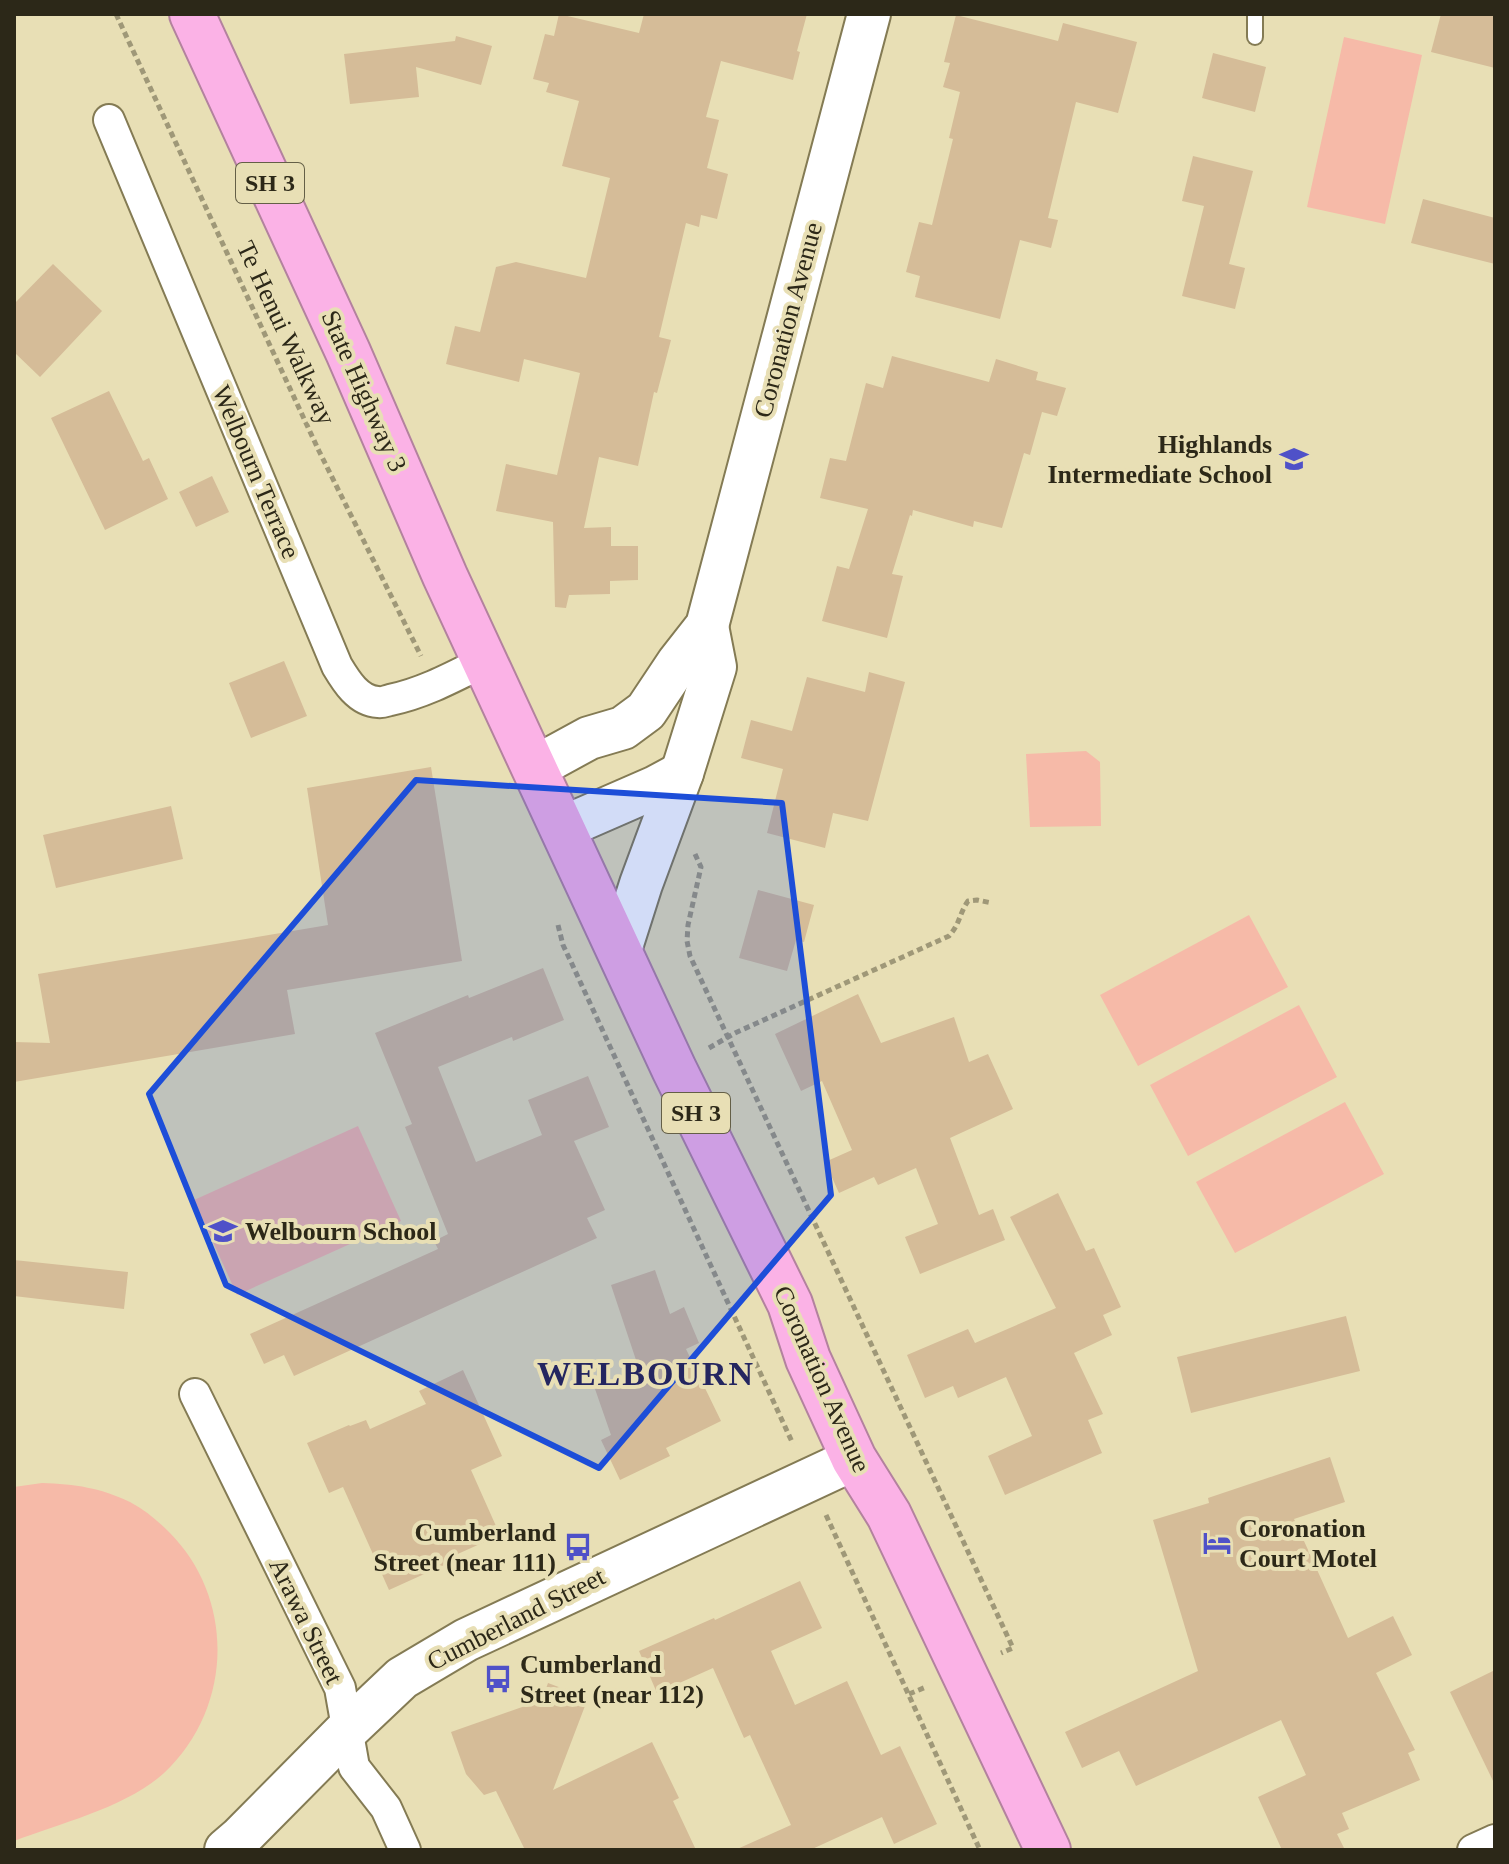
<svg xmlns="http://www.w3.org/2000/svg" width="1509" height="1864" font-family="'Times New Roman',serif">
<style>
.green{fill:#f6baa8}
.building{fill:#d5bc98}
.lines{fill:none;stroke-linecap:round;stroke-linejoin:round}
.lane-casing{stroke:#847b54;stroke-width:18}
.street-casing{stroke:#847b54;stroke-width:34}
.secondary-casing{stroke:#847b54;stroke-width:46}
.highway-casing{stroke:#b3829e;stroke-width:48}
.path{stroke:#9f9878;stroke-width:5;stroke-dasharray:6 4;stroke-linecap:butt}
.lane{stroke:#fff;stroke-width:14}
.street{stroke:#fff;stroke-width:30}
.secondary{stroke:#fff;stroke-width:42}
.highway{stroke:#fbb2e6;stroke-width:44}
.marked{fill:#1d4ed8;fill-opacity:0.2;stroke:#1d4ed8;stroke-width:6;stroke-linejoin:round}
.labels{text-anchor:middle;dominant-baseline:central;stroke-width:8;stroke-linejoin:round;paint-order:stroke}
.shield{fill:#e8dfb5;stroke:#645f47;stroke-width:2}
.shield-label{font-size:24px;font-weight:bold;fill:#2c2818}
.street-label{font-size:26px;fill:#2c2818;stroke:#e8dfb5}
.poi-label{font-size:26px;font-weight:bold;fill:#2c2818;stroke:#e8dfb5;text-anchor:start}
.district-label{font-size:34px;font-weight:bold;letter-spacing:2px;fill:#242660;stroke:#e8dfb5}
</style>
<rect width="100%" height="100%" fill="#e8dfb5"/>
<g class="green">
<polygon points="1344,37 1422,55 1385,224 1307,207"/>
<polygon points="1086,751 1100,762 1101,826 1030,827 1026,754"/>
<polygon points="1249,915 1288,987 1138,1066 1100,995"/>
<polygon points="1299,1005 1337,1077 1188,1156 1150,1085"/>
<polygon points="1345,1102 1384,1174 1235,1253 1196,1182"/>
<polygon points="358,1126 401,1221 237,1295 194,1200"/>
<path d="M42 1483C75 1484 101 1488 130 1502 145 1510 158 1521 169 1532 236 1599 233 1708 164 1773 127 1807 61 1823 14 1841V1487Z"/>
</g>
<g class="building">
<polygon points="559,14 639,33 644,14 807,14 797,51 800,52 793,80 721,61 706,117 719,120 707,168 728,174 717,219 701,215 699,227 686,223 659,337 671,340 657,393 654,392 638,466 599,457 584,528 611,527 611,546 638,546 638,580 610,581 610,594 569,595 566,608 555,607 553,522 496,511 506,464 557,475 580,373 524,359 519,382 446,364 455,326 480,332 496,267 516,262 586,278 610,178 562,166 579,101 546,92 549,83 533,79 545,34 554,36"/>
<polygon points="1441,14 1495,14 1495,68 1431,52"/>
<polygon points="956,15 1058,41 1063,23 1137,42 1118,113 1076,102 1048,218 1058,220 1051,248 1020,240 1000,319 915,297 920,276 906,272 919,222 932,225 953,139 949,138 960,92 943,87 950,63 944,62"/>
<polygon points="456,36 492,46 481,85 416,67 419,97 350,104 344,54 455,41"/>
<polygon points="1213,53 1266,67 1255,112 1202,98"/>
<polygon points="1193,156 1253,171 1229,264 1245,268 1235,309 1182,296 1204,206 1182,201"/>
<polygon points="1423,199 1495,218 1495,264 1411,243"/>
<polygon points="53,264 102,311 40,377 14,352 14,304"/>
<polygon points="892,356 989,382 996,359 1038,372 1036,380 1066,388 1057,416 1042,412 1030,455 1024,453 1002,528 974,521 973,527 913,510 912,516 910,515 892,574 903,576 887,638 822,621 837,566 849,569 868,509 820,498 830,458 846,461 866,383 883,388"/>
<polygon points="109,391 143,461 149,458 168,499 105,530 51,418"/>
<polygon points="212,476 229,512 196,527 179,492"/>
<polygon points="284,661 307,716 251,738 229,683"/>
<polygon points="869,672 905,682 868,821 833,813 825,848 767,833 783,769 741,758 751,720 792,731 807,677 865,692"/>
<polygon points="431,767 462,961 287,990 295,1034 14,1082 14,1042 50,1043 38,974 328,925 307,788"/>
<polygon points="171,806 183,859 56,888 43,835"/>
<polygon points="758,890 814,905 804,942 796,940 787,971 739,958"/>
<polygon points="543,968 564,1020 513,1041 512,1037 438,1067 476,1162 542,1135 528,1100 588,1076 609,1127 574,1141 605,1210 587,1218 597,1238 294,1376 284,1355 264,1364 250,1334 438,1249 434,1241 448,1234 405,1127 412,1124 375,1033 468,995 469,998"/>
<polygon points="858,994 881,1043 954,1017 969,1062 988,1054 1013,1109 950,1138 979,1215 993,1209 1005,1240 920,1274 905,1237 938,1224 916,1168 878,1185 874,1177 839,1193 825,1162 852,1150 822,1081 801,1091 775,1034"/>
<polygon points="1058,1193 1086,1251 1094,1248 1121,1307 1103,1315 1112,1335 1074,1353 1103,1414 1088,1420 1102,1453 1005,1495 988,1456 1032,1436 1006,1377 958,1398 953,1386 925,1398 907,1355 968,1329 975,1343 1056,1308 1010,1217"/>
<polygon points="14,1260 128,1272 124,1309 14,1296"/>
<polygon points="655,1270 670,1314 684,1307 699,1343 686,1349 721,1421 666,1448 670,1456 620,1480 601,1440 611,1435 595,1389 640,1372 611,1285"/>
<polygon points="1346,1316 1360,1371 1191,1413 1177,1357"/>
<polygon points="463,1370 502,1456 471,1470 500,1535 451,1557 453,1561 389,1590 343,1487 329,1493 307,1443 349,1425 350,1426 366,1420 370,1429 426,1404 419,1391"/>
<polygon points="1330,1457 1345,1502 1294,1519 1348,1638 1393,1616 1412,1655 1376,1673 1415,1750 1408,1753 1420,1780 1342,1813 1349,1829 1337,1834 1345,1850 1282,1850 1258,1797 1306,1775 1281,1720 1136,1786 1119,1751 1082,1768 1065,1732 1198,1671 1153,1520 1209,1503 1208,1498"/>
<polygon points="800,1581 822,1628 771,1651 795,1705 847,1681 881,1755 900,1746 937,1824 894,1844 882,1817 810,1850 735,1850 791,1825 750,1735 744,1738 713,1668 657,1693 639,1651 714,1618 715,1620"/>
<polygon points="1495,1670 1495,1785 1450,1692"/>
<polygon points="548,1683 588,1698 553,1790 652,1742 679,1798 673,1801 696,1850 525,1850 496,1791 484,1795 466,1774 451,1732 542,1700"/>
</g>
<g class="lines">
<defs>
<polyline id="lane" points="1255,37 1255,14"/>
<g id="street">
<path d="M109 120 337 666C346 681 358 701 378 702 382 703 386 701 390 700 424 693 455 676 485 661"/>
<polyline points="195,1394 340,1688 354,1767 386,1808 405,1850"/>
<polyline points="1473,1850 1495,1840"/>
</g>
<g id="secondary">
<polyline points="534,768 589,738 623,728 646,711 678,663 707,626 869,14"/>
<polyline points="562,828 656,787 682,773"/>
<polyline points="620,950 641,884 682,773 715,667 707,626"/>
<polyline points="226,1850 240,1838 346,1731 402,1678 466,1640 854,1459"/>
</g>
<polyline id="highway" points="192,14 348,352 445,576 534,768 674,1069 790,1304 808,1359 854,1459 889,1515 1048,1850"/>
</defs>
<use href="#lane" class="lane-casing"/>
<use href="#street" class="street-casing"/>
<use href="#secondary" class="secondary-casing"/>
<use href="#highway" class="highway-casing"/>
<g class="path">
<polyline points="116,14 319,451 421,656"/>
<polyline points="695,854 701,867 688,925 687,941 690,956 1013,1648 1001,1653"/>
<polyline points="558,925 563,945 572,964 793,1444"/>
<path d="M709 1048 735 1033 949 936C960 924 959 914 968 901L977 900 992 903"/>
<polyline points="826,1515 980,1850"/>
<polyline points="909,1694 926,1687"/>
</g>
<use href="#lane" class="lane"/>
<use href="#street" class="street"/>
<use href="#secondary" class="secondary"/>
<use href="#highway" class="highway"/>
</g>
<path class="marked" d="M416 780 782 803 831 1195 599 1468 226 1285 149 1094Z"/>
<defs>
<symbol id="school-bare" viewBox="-9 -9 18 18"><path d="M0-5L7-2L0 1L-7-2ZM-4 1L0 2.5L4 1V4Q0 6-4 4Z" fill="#4f51c8" stroke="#e8dfb5" stroke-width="2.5" paint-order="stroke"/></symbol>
<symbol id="hotel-bare" viewBox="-9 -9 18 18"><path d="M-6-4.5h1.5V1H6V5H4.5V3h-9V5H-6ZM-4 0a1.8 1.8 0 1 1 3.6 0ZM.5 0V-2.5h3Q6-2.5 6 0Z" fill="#4f51c8" stroke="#e8dfb5" stroke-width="2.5" paint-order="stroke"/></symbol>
<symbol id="bus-bare" viewBox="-9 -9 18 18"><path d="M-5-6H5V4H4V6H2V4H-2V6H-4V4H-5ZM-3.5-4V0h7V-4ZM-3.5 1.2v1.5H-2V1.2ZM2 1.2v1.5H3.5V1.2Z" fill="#4f51c8" stroke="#e8dfb5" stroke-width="2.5" paint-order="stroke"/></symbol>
</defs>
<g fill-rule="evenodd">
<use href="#school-bare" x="1274" y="439" width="40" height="40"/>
<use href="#school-bare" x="203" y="1211" width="40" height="40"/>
<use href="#hotel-bare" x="1197" y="1523" width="40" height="40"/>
<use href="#bus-bare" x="558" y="1527" width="40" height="40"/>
<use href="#bus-bare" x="478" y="1659" width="40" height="40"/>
</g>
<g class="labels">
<g class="shield">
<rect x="236" y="163" width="68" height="40" rx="6"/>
<rect x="662" y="1093" width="68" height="40" rx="6"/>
</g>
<g class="shield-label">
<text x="270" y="183">SH 3</text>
<text x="696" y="1113">SH 3</text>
</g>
<g class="street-label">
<text transform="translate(788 320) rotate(-75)">Coronation Avenue</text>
<text transform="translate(286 333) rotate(65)">Te Henui Walkway</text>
<text transform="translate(364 391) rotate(66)">State Highway 3</text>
<text transform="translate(256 472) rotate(67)">Welbourn Terrace</text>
<text transform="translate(822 1379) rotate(66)">Coronation Avenue</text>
<text transform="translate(516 1619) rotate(-27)">Cumberland Street</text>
<text transform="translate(306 1621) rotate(64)">Arawa Street</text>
</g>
<g class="poi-label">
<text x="1272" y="444" text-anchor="end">Highlands<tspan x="1272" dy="30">Intermediate School</tspan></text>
<text x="245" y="1231">Welbourn School</text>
<text x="1239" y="1528">Coronation<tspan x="1239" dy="30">Court Motel</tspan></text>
<text x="556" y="1532" text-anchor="end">Cumberland<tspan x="556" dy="30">Street (near 111)</tspan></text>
<text x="520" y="1664">Cumberland<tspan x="520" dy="30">Street (near 112)</tspan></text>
</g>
<g class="district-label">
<text x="646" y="1373">WELBOURN</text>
</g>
</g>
<rect width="1509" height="1864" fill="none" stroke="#2c2818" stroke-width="32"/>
</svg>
